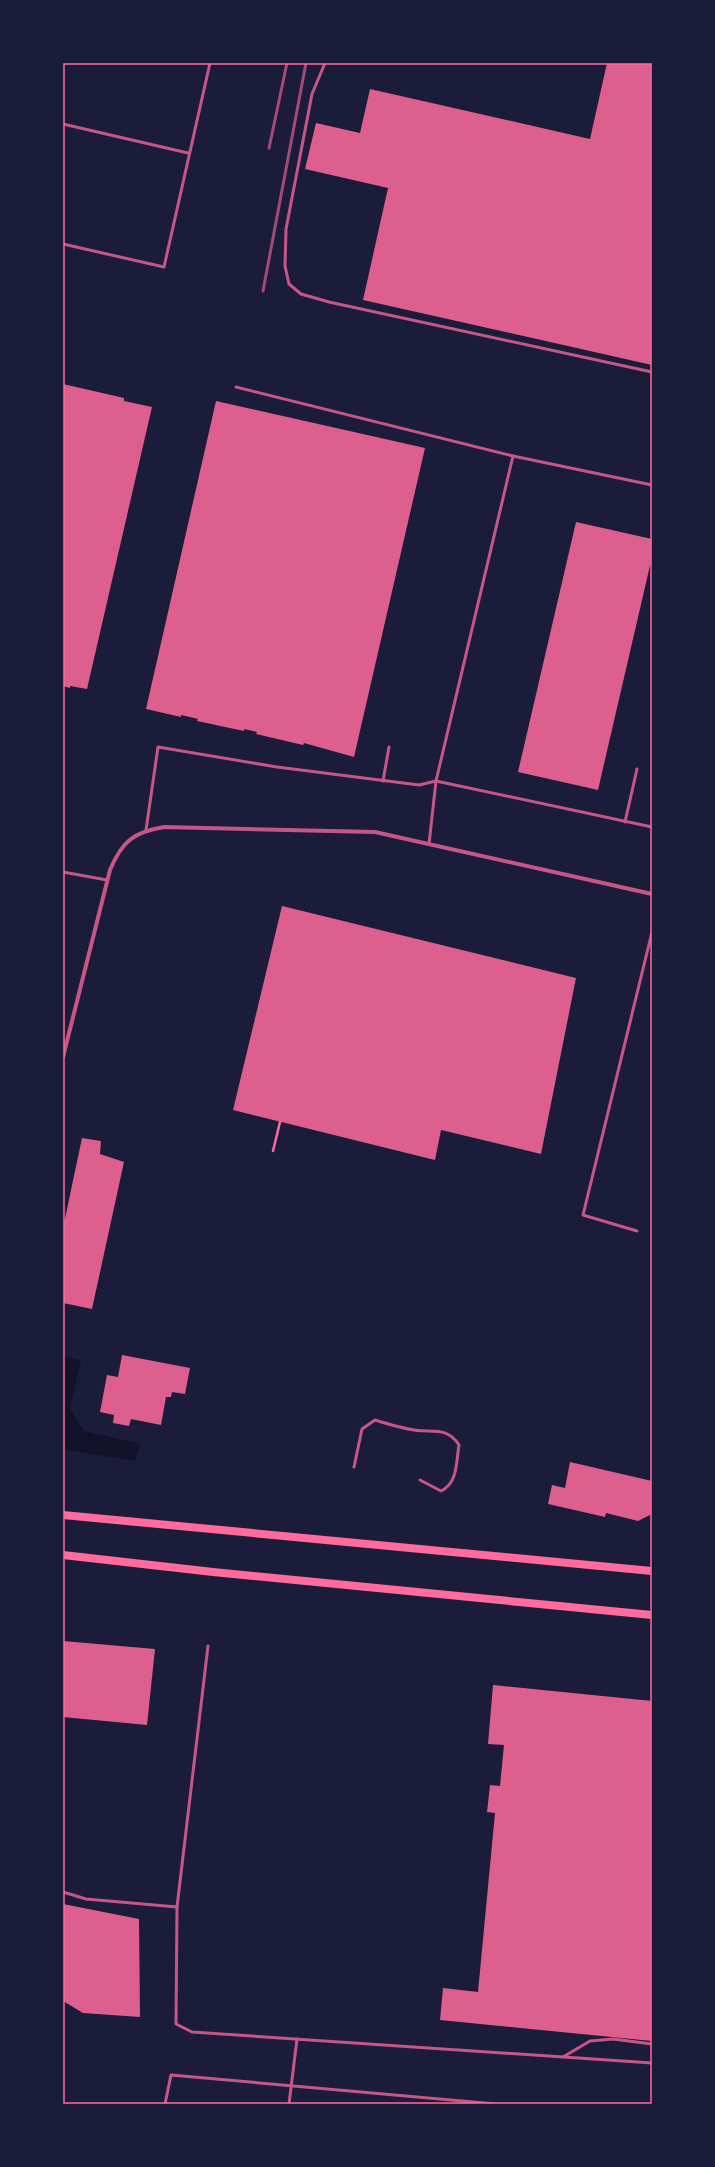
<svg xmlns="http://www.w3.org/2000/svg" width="715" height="2167" font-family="Roboto,sans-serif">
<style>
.water{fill:#12122b}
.building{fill:#dd5f8e}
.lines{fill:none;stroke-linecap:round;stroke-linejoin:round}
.path{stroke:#ff6b9d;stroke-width:2.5}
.service{stroke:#c65784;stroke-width:3}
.minor{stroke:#c65784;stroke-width:4}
.secondary{stroke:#ff6b9d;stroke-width:8}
.rail{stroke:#a44b75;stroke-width:3}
.neatline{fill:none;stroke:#ff6b9d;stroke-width:1.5}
</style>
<rect width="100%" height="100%" fill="#1b1b3a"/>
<polygon class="water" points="63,1356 81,1360 70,1409 84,1431 140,1444 135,1461 63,1449"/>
<g class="building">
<polygon points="607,63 652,63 652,365 363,300 388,188 305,169 316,123 360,133 370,89 590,139"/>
<polygon points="63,384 124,398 124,401 152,407 87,689 70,686 70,688 63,686"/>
<polygon points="216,401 425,448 354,757 304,743 303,745 256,734 257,732 244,729 244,731 197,721 198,719 181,715 181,717 146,709"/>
<polygon points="576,522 652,539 652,557 598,790 518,772"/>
<polygon points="282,906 576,978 541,1154 441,1130 435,1160 233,1110"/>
<polygon points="82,1138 101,1141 100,1154 124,1162 92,1309 63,1303 63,1228"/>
<polygon points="122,1355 190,1368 185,1394 172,1392 171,1397 166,1397 161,1425 131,1419 129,1426 113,1423 114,1415 100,1412 107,1375 118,1377"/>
<polygon points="570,1462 652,1481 652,1514 638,1521 606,1513 605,1517 548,1504 552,1485 565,1488"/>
<polygon points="63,1641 155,1649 147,1725 63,1717"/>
<polygon points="493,1685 652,1701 652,2041 440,2020 443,1988 478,1992 495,1813 487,1812 490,1785 500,1786 504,1745 488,1744"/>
<polygon points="63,1904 139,1919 140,2017 83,2013 63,2001"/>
</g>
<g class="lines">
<polyline class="path" points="273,1151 280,1122"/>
<g class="service">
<polyline points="325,63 312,94 286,229 285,266 289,284 301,294 329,302 652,372"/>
<polyline points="63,124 188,153"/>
<polyline points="63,244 164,267 210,63"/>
<polyline points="236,387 513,456 652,485"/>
<polyline points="383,781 389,747"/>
<polyline points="625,822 637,769"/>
<polyline points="146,830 158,747 277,767 419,785 436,781 652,827"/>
<polyline points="429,844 436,781 513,456"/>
<polyline points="63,872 107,880"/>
<polyline points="637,1231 583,1215 652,932"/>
<path d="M354 1467 362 1429 375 1420C388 1424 401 1428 414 1430 432 1433 447 1426 459 1445 456 1462 458 1483 441 1491L420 1480"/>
<polyline points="208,1646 177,1907 176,2024 192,2032 652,2063"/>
<polyline points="63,1892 86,1899 177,1907"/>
<polyline points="563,2057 590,2041 613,2039 652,2044"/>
<polyline points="165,2104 171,2075 496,2104"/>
<polyline points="289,2104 297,2039"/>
</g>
<path class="minor" d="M63 1057 110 870C122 841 134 832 164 827L375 832 652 894"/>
<g class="secondary">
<polyline points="63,1515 652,1571"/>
<polyline points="63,1555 213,1572 652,1615"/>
</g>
<g class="rail">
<polyline points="269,148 287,63"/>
<polyline points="263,291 306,63"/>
</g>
</g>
<rect width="715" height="2167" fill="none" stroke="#1b1b3a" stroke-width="128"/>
<rect x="64" y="64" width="587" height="2039" class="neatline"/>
</svg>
